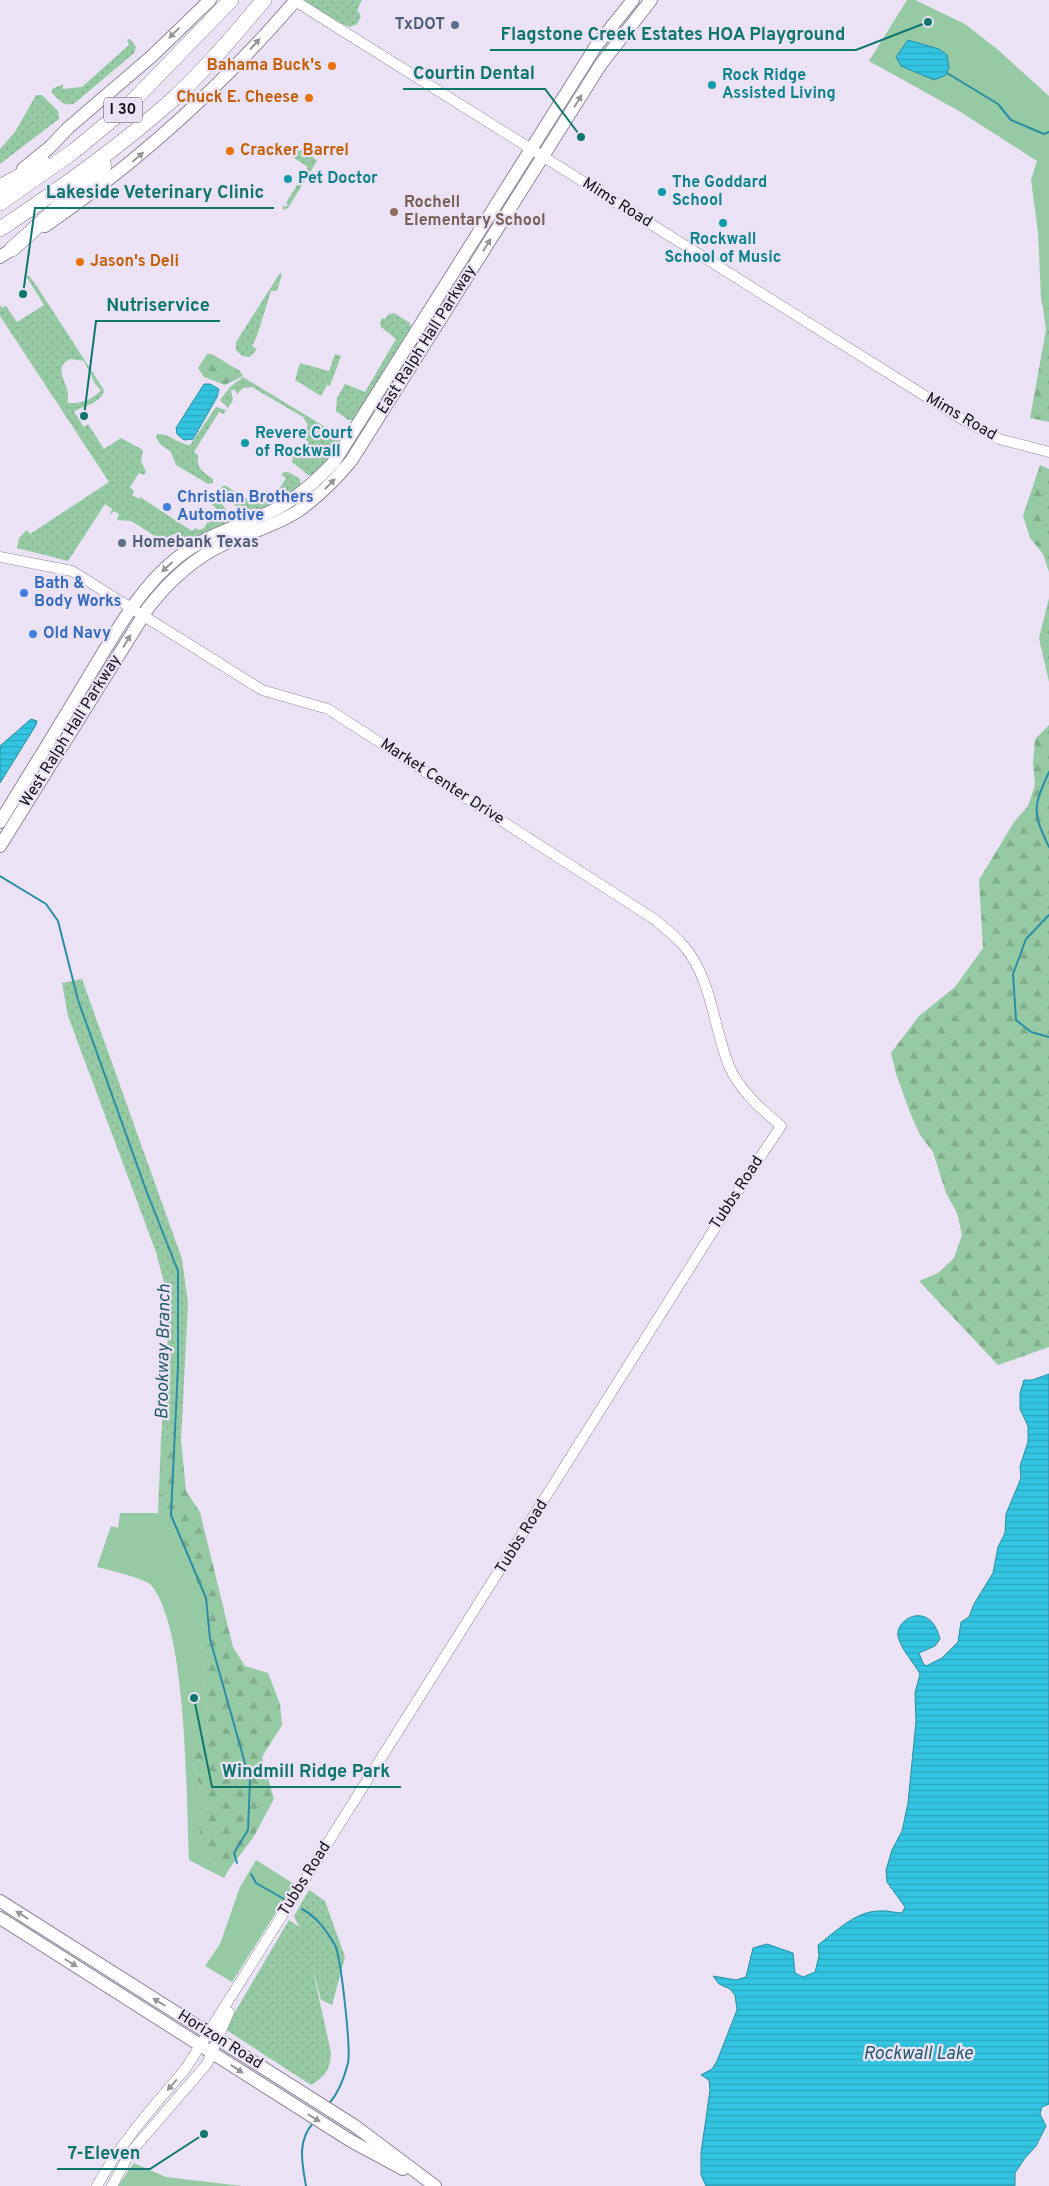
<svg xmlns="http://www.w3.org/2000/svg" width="1049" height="2186" font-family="Overpass,sans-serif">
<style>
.grass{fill:url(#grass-dots);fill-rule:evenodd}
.forest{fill:url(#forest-firs)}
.park{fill:#96caa5}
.water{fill:url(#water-rules);stroke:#2a8fa5}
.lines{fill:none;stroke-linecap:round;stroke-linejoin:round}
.stream{stroke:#2a8fa5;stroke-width:2}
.tertiary-casing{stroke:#90899a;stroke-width:11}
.secondary-casing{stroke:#90899a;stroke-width:14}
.motorway-casing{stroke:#90899a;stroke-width:16}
.tertiary{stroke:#fff;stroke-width:10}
.secondary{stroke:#fff;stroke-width:12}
.motorway{stroke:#fff;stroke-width:15}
.oneway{fill:#969598}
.service-dot{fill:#5c6f8a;stroke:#ebe3f5;stroke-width:2}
.food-dot{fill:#e8710a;stroke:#ebe3f5;stroke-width:2}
.culture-dot{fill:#0f9aa8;stroke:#ebe3f5;stroke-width:2}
.education-dot{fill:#8d6e63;stroke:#ebe3f5;stroke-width:2}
.shop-dot{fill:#3f7fe0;stroke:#ebe3f5;stroke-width:2}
.labels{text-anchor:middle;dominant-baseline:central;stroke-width:4.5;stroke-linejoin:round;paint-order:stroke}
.shield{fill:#ebe3f5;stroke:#56525c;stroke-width:1}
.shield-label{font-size:15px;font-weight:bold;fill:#16141a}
.service-label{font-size:16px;font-weight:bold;fill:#4e5e75;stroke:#ebe3f5;text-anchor:end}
.food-label{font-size:16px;font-weight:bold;fill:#c56008;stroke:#ebe3f5;text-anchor:end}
.culture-label{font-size:16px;font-weight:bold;fill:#0d838f;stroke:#ebe3f5;text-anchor:start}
.education-label{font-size:16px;font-weight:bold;fill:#785e54;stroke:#ebe3f5;text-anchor:start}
.street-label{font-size:16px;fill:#16141a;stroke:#ebe3f5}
.shop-label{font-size:16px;font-weight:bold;fill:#366cbe;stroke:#ebe3f5;text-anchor:start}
.water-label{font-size:18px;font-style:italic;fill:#235c68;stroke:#ebe3f5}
.leader{fill:none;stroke:#0f766e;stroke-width:2}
.callout-dot{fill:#0f766e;stroke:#ebe3f5;stroke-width:2}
.callout-label{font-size:18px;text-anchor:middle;font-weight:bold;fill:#0f766e;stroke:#ebe3f5;stroke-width:4.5;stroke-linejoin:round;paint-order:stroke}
</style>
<defs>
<pattern id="grass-dots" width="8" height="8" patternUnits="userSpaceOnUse" patternTransform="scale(1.25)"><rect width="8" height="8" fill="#96caa5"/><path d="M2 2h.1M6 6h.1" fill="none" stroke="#81ad8d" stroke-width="1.8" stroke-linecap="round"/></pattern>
<pattern id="forest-firs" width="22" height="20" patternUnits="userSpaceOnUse" patternTransform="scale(1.25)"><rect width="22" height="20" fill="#96caa5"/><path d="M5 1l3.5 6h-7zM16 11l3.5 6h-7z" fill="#81ad8d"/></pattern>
<pattern id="water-rules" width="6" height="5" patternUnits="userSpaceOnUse" patternTransform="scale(1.25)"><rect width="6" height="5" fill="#32c4e1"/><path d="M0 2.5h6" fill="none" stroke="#2ca8c0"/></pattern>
</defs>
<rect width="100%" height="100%" fill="#ebe3f5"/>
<g class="grass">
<polygon points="304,0 362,0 357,10 361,16 357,24 350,27 314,13"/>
<path d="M127 39H130L136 47 134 53 75 103C64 108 59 100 52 93V89L63 84V89L82 87 129 45Z"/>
<polygon points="36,95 42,95 58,111 59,119 0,164 0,149 15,132"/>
<polygon points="291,145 312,156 317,161 288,208 283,210 283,205 286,207 288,205 286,203 308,167 291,156 293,152 287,147"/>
<polygon points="280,273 282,274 277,291 271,291 257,336 252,346 257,349 250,357 242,356 236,350 236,342"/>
<path d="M26 276H29L36 285 104 390C101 404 83 405 74 412L84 427 88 424 104 449 121 438 143 450 141 461 146 472 144 475 139 473 130 487 134 491 132 495 139 499 140 497 192 531 195 528 199 530 204 528 216 508 209 502 215 500 222 504 230 515 228 524 183 546 178 544 179 540 174 534 163 541 131 521 117 520 119 514 114 511 110 515 112 509 105 504 68 561 17 548 19 538 27 530 30 534 109 482 0 316V305L2 308 6 306 17 322 44 305ZM70 359 84 361 95 384 101 390C92 400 82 404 68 403 67 400 68 398 68 395 68 382 52 368 70 359Z"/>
<polygon points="394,313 410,323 411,327 353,420 348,420 336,411 337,398 345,384 365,392 396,339 381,327 380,323 382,318 385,319 389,314"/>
<polygon points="335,354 341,356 330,386 327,385 321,396 295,380 300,363 329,371"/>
<polygon points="243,377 345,439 315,475 308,475 292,462 293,456 298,459 309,442 304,439 308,425 303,417 252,387 243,388 237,394 235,390 231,390 233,400 228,408 220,400 230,387"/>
<path d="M216 407 226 410 224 414 219 412 194 452 198 455C196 469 204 472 213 479V483L208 484 176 465 171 452 160 444 156 437 157 434C170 433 179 445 190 445Z"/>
<polygon points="284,472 288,472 300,479 301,486 288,497 247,517 240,515 236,506 220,489 224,485 250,501 258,502 270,493 275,496 286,478 281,475"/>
<polygon points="82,979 182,1259 188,1303 181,1440 161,1440 168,1334 165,1286 156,1252 68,1016 62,983"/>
<path d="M309 1890 325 1901 345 1957 332 2005 321 2000 312 1966 331 2053C330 2069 326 2076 311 2085L225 2029 289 1920 298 1926 302 1934 294 1916Z"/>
</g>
<g class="forest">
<polygon points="1043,308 1049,308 1049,422 1030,418 1046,330"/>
<polygon points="207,354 212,354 240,371 243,376 225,385 204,377 198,368"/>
<polygon points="1040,465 1049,469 1049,572 1043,554 1030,538 1023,516"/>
<polygon points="1049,598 1049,682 1039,638"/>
<polygon points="1049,725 1049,1347 998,1365 919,1281 938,1273 954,1258 962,1235 957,1213 946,1193 933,1152 920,1135 911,1115 896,1074 891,1053 919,1016 955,987 983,948 979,880 1014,822 1028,806 1035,785 1033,764 1035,739"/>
<path d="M161 1440H181L186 1491 200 1512 233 1647 245 1666 268 1673 280 1704 282 1725 262 1757 274 1799 253 1838 229 1869C207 1868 198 1840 199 1821 200 1814 204 1806 203 1799 202 1784 192 1772 193 1758 194 1746 204 1737 208 1727L201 1640 203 1621 191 1565 167 1517 158 1513Z"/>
</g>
<g class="park">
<polygon points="907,0 915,0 965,24 997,49 1049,96 1049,308 1043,308 1041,298 1038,232 1031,180 1037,161 959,111 869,61"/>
<path d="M120 1513H157L167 1516 191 1565 202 1602 203 1621 201 1640 208 1727C204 1737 194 1747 193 1758 192 1772 202 1784 203 1799 204 1806 200 1814 199 1821 198 1840 207 1868 229 1869L224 1878 189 1860C186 1799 188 1629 151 1585 144 1578 108 1570 97 1567L111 1526 118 1528Z"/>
<polygon points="256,1860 294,1884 232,1982 205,1966 220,1944 240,1887"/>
<polygon points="134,2163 166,2177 242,2186 118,2186"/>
</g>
<g class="water">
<polygon points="908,40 939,49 947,55 949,67 946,75 934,80 901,66 896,57"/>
<polygon points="204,384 210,384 219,389 217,397 193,439 184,440 177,434 176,428"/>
<polygon points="31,719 37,721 36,725 0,783 0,746"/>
<path d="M1049 1374V2104L1042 2107 1040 2114 1046 2126 1036 2146 1025 2158 1015 2173V2186H706L701 2175V2153L710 2090 709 2080 701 2075 712 2069 717 2061 737 2010 735 1995 730 1989 719 1984 713 1976 736 1980 746 1977 753 1948 767 1944 793 1953 795 1973 803 1977 815 1972 819 1956 818 1945C835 1932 856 1911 879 1911 887 1910 895 1913 902 1913L905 1907 887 1882 886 1870 892 1850 902 1831 908 1803 916 1721 915 1693 920 1674C913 1661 901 1650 898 1636 895 1619 930 1599 940 1639L935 1646 919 1653 923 1663 926 1666 942 1658 958 1642 961 1622 969 1617 974 1604 993 1573 998 1547 1005 1533 1006 1514 1021 1478 1020 1466 1028 1442V1426L1020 1409V1393L1024 1380H1032Z"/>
</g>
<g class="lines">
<g class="stream">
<polyline points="947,73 998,104 1011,120 1044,134 1049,132"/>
<path d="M1049 772C1033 807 1032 812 1049 847"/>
<polyline points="0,876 46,904 58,921 78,1000 146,1190 178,1271 178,1366 171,1515 206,1598 210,1639 250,1781 248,1830 234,1853 237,1863"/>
<polyline points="1049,915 1026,939 1013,974 1016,1020 1031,1032 1049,1037"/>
<polyline points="251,1874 256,1883 284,1899"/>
<path d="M302 1909C317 1917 326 1930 335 1945 341 1957 351 2049 348 2063 344 2079 339 2092 329 2104"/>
<path d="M306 2186C302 2163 297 2141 313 2123"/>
</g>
<defs>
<g id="tertiary">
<polyline points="295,1 965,421 999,439 1049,452"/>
<path d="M0 557 72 571 262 690 328 709 654 919C664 927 674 935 683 945 712 978 713 1026 729 1066 740 1091 761 1109 781 1126L747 1177 186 2068C154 2106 121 2142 97 2186"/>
<polyline points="112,2186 130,2153 207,2064 229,2012"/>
</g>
<g id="secondary">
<polyline points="23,169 50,147 68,128 152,56 210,0"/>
<path d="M45 226C138 162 222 86 296 0"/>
<polyline points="0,257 18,245"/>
<path d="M0 822C30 773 60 725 89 676 115 634 138 589 177 558 206 534 239 527 272 511 296 500 316 481 334 462L596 46 633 0"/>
<path d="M0 846 148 608C169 581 192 559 224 544 248 533 275 526 298 511 318 497 335 480 351 461L601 64 651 0"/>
<polyline points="0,1901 355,2126 435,2186"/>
<polyline points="0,1918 351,2141 403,2169"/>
</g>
<g id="motorway">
<polyline points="0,187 43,163"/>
<polyline points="0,203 74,151 126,108 231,0"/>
<path d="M0 229C59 190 118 148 171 101 205 70 234 35 264 0"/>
<polyline points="12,249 104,166"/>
</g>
</defs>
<use href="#tertiary" class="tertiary-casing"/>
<use href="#secondary" class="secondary-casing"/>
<use href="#motorway" class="motorway-casing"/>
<use href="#tertiary" class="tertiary"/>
<use href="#secondary" class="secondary"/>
<use href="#motorway" class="motorway"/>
</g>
<defs><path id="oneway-solid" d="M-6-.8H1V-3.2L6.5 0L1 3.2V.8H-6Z" transform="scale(1.25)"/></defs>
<g class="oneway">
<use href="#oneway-solid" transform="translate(174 33) rotate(135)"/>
<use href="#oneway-solid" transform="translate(255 44) rotate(-47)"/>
<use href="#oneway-solid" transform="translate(578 101) rotate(-58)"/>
<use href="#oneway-solid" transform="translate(138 157) rotate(-40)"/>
<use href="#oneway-solid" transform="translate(487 245) rotate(-58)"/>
<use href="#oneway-solid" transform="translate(330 484) rotate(-45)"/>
<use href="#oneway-solid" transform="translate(167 567) rotate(138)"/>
<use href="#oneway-solid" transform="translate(127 641) rotate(-58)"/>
<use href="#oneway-solid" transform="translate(22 1915) rotate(-148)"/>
<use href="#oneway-solid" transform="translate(71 1963) rotate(32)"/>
<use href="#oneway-solid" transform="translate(159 2002) rotate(-148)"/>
<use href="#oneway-solid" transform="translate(237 2069) rotate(33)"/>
<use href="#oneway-solid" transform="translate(172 2085) rotate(131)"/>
<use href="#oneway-solid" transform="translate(314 2118) rotate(32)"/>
</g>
<g class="service-dot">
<circle cx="455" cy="25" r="5"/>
<circle cx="122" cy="543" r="5"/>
</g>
<g class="food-dot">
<circle cx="332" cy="66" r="5"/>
<circle cx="309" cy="98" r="5"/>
<circle cx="230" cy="151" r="5"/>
<circle cx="80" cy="262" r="5"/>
</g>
<g class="culture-dot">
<circle cx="712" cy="85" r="5"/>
<circle cx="288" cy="179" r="5"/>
<circle cx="662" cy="192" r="5"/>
<circle cx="723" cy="223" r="5"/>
<circle cx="245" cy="443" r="5"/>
</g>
<circle class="education-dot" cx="394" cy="212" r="5"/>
<g class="shop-dot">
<circle cx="167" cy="507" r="5"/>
<circle cx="24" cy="593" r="5"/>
<circle cx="33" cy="634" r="5"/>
</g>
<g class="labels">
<rect class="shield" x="104" y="97.5" width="38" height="25" rx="4"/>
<g class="shield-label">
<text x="123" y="110">I 30</text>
</g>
<g class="service-label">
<text x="445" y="25">TxDOT</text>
<text x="132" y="543" text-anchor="start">Homebank Texas</text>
</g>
<g class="food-label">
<text x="322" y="66">Bahama Buck's</text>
<text x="299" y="98">Chuck E. Cheese</text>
<text x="240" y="151" text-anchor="start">Cracker Barrel</text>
<text x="90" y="262" text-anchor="start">Jason's Deli</text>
</g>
<g class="culture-label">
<text x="722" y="76">Rock Ridge<tspan x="722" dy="18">Assisted Living</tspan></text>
<text x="298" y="179">Pet Doctor</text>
<text x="672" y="183">The Goddard<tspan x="672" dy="18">School</tspan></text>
<text x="723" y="240" text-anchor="middle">Rockwall<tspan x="723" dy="18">School of Music</tspan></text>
<text x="255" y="434">Revere Court<tspan x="255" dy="18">of Rockwall</tspan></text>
</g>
<g class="education-label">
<text x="404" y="203">Rochell<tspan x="404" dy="18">Elementary School</tspan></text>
</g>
<g class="street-label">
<text transform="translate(617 203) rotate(32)">Mims Road</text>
<text transform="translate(427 340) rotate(-58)">East Ralph Hall Parkway</text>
<text transform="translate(961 417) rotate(30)">Mims Road</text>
<text transform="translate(71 731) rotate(-58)">West Ralph Hall Parkway</text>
<text transform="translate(442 782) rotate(33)">Market Center Drive</text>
<text transform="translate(737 1193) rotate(-57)">Tubbs Road</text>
<text transform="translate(522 1537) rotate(-58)">Tubbs Road</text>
<text transform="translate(305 1879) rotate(-58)">Tubbs Road</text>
<text transform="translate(220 2040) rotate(32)">Horizon Road</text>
</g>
<g class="shop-label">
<text x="177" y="498">Christian Brothers<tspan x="177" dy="18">Automotive</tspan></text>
<text x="34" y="584">Bath &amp;<tspan x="34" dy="18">Body Works</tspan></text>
<text x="43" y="634">Old Navy</text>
</g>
<g class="water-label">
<text transform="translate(164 1352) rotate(-89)">Brookway Branch</text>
<text x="918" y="2054">Rockwall Lake</text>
</g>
</g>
<path class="leader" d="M928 22L856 50H490M581 137L545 89H403M23 294L35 208H274M84 416L96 321H220M194 1698L212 1787H401M204 2134L150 2169H57"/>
<g class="callout-dot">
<circle cx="928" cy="22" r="5"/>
<circle cx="581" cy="137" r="5"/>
<circle cx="23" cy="294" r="5"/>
<circle cx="84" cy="416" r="5"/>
<circle cx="194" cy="1698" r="5"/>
<circle cx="204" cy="2134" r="5"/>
</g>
<g class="callout-label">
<text x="673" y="40">Flagstone Creek Estates HOA Playground</text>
<text x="474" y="79">Courtin Dental</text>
<text x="155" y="198">Lakeside Veterinary Clinic</text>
<text x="158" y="311">Nutriservice</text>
<text x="306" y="1777">Windmill Ridge Park</text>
<text x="104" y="2159">7-Eleven</text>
</g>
</svg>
